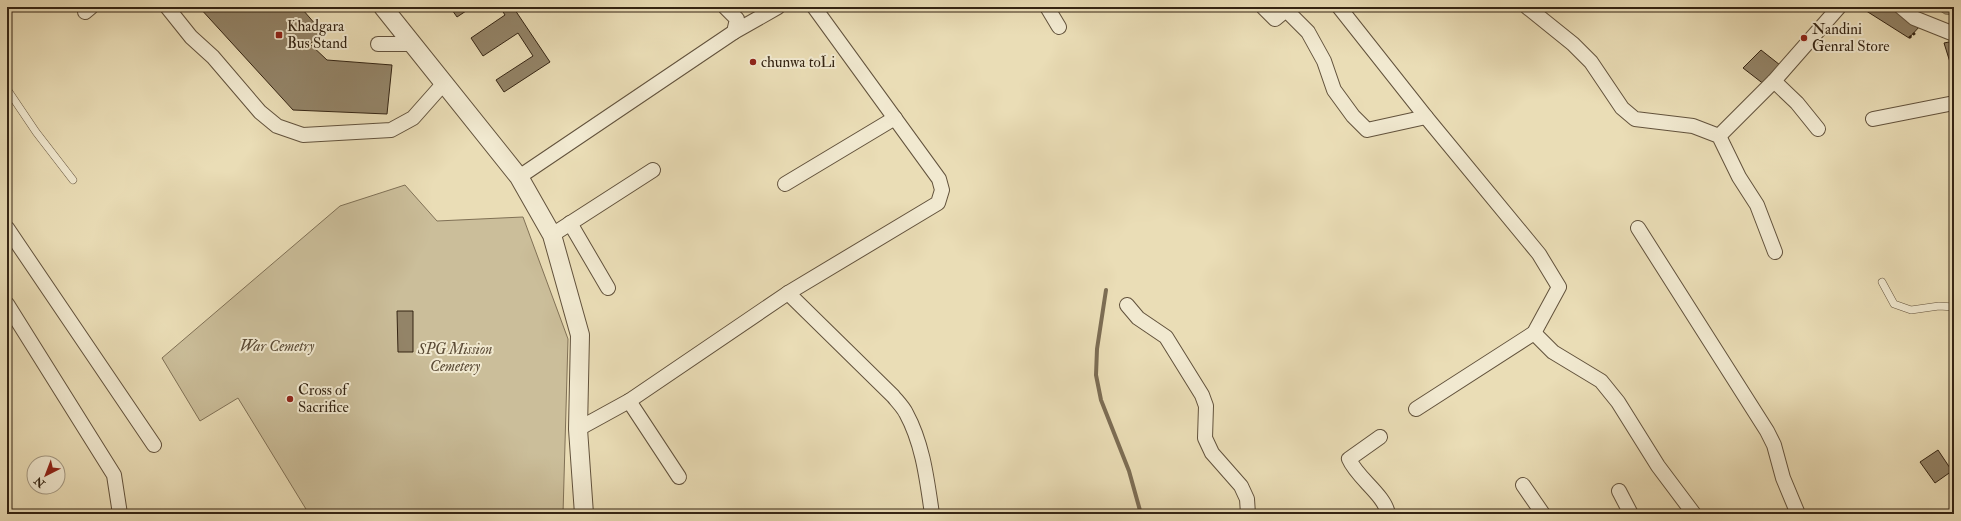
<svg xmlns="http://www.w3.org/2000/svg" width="1961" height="521" font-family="'IM FELL Double Pica',serif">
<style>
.green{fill:#cbbe9a;stroke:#807156}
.water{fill:#ac9e7f;stroke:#7c6d54}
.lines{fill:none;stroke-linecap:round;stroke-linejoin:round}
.stream{stroke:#7c6d54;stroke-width:4}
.building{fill:#938468;stroke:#342413}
.service-casing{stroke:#62523c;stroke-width:8}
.minor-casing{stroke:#62523c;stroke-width:16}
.tertiary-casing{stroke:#62523c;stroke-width:20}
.path{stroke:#342413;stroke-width:2.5;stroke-dasharray:3 2;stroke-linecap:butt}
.service{stroke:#f1e9d0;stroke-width:7}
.minor{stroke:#f1e9d0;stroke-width:14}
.tertiary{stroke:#f1e9d0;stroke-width:18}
.poi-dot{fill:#8f2418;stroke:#f1e9d0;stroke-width:1.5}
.labels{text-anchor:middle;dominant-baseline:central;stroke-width:4;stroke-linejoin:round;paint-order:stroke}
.poi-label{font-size:15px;fill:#342413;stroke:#f1e9d0;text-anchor:start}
.park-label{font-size:15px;font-style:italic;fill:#5a4a35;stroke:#f1e9d0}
</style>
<rect width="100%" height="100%" fill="#eaddb6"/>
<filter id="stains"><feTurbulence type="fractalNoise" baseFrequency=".005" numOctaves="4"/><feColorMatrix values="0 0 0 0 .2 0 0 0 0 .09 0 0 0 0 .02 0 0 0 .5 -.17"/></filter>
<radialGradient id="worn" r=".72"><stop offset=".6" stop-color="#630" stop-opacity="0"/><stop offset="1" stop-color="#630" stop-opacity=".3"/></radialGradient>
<polygon class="green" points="405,185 437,221 523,217 568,339 563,514 309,514 238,398 200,421 162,358 340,206"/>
<polygon class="water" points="1934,7 1954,7 1954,15 1945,14"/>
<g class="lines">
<polyline class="stream" points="1106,290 1097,349 1096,375 1101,400 1129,471 1141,514"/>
</g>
<g class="building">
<polygon points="199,7 306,7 303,10 323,33 310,44 327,60 392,65 387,114 293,110"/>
<polygon points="450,7 472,7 457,17"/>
<polygon points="500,7 513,7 550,62 504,92 496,80 533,56 518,33 483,56 471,38 505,15"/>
<polygon points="1860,7 1893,7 1920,26 1909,38"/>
<polygon points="1954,41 1954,75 1944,43"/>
<polygon points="1761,50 1780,65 1765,85 1743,68"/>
<polygon points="397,311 413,311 413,352 398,352"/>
<polygon points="1938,450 1952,471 1935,483 1920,462"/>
</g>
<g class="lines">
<defs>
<g id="service">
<polyline points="7,89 36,132 73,180"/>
<polyline points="1882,282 1894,304 1911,310 1939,306 1954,307"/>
</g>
<g id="minor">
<polyline points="167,7 191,37 213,57 260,112 277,126 303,135 391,130 413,118 444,83"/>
<polyline points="1047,7 1059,27"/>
<polyline points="1263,7 1275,19 1286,10 1308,32 1324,61 1334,90 1353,116 1367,130 1426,117"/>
<polyline points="1339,7 1426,117 1539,254 1559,287 1534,333 1416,409"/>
<polyline points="1527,7 1573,44 1591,62 1622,108 1635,119 1693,126 1719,136 1739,177 1757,205 1775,252"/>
<polyline points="1901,7 1914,18 1954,34"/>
<polyline points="85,12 91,7"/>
<polyline points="734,32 778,7"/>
<polyline points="378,44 412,44"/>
<polyline points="1774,81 1797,103 1818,129"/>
<polyline points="1873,119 1954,103"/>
<polyline points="1719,136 1774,81 1839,7"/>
<polyline points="519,177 734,32 737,19 725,7"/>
<polyline points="785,184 895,118"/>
<polyline points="570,223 608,288"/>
<polyline points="7,228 154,445"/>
<polyline points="1638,228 1767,431 1774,445 1783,478 1798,514"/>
<polyline points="552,235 653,170"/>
<path d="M788 293 893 396C897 401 903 407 906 413 923 444 927 480 932 514"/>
<polyline points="7,304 114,475 120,514"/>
<polyline points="1127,305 1138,318 1166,337 1202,395 1206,406 1205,438 1212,453 1241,486 1247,499 1248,514"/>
<polyline points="1534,333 1553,352 1601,381 1618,402 1658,466 1694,514"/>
<polyline points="629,401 679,477"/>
<polyline points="578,429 629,401 788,293 938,203 942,190 939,179 814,7"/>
<path d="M1380 437 1349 459C1357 478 1385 495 1388 514"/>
<polyline points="1523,485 1543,514"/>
<polyline points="1619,491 1631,514"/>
</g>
<polyline id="tertiary" points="383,7 519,177 552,235 580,335 578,429 584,514"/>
</defs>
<use href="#service" class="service-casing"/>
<use href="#minor" class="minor-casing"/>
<use href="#tertiary" class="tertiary-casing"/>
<polyline class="path" points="1909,38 1915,33"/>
<use href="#service" class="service"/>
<use href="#minor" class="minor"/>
<use href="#tertiary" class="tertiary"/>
</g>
<g class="poi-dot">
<rect x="275" y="31" width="8" height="8" rx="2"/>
<circle cx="1804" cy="38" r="4"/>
<circle cx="753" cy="62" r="4"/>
<circle cx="290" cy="399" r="4"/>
</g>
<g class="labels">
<g class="poi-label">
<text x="287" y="26">Khadgara<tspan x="287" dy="17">Bus Stand</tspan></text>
<text x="1812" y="29">Nandini<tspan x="1812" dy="17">Genral Store</tspan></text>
<text x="761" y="62">chunwa toLi</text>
<text x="298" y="390">Cross of<tspan x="298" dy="17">Sacrifice</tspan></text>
</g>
<g class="park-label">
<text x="277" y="346">War Cemetry</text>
<text x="455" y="349">SPG Mission<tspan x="455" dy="17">Cemetery</tspan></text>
</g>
</g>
<rect width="1961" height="521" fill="none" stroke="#eaddb6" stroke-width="24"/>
<rect x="8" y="8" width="1945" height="505" fill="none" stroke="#342413" stroke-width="2"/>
<rect x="12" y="12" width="1937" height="497" fill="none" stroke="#342413"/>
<g transform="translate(46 475) rotate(222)"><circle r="19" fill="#f1e9d0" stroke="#a59a84"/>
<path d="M0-3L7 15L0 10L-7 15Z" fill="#8f2418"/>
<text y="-6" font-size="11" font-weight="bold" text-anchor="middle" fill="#342413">N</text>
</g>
<rect width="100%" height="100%" filter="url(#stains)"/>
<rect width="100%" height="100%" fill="url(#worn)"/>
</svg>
